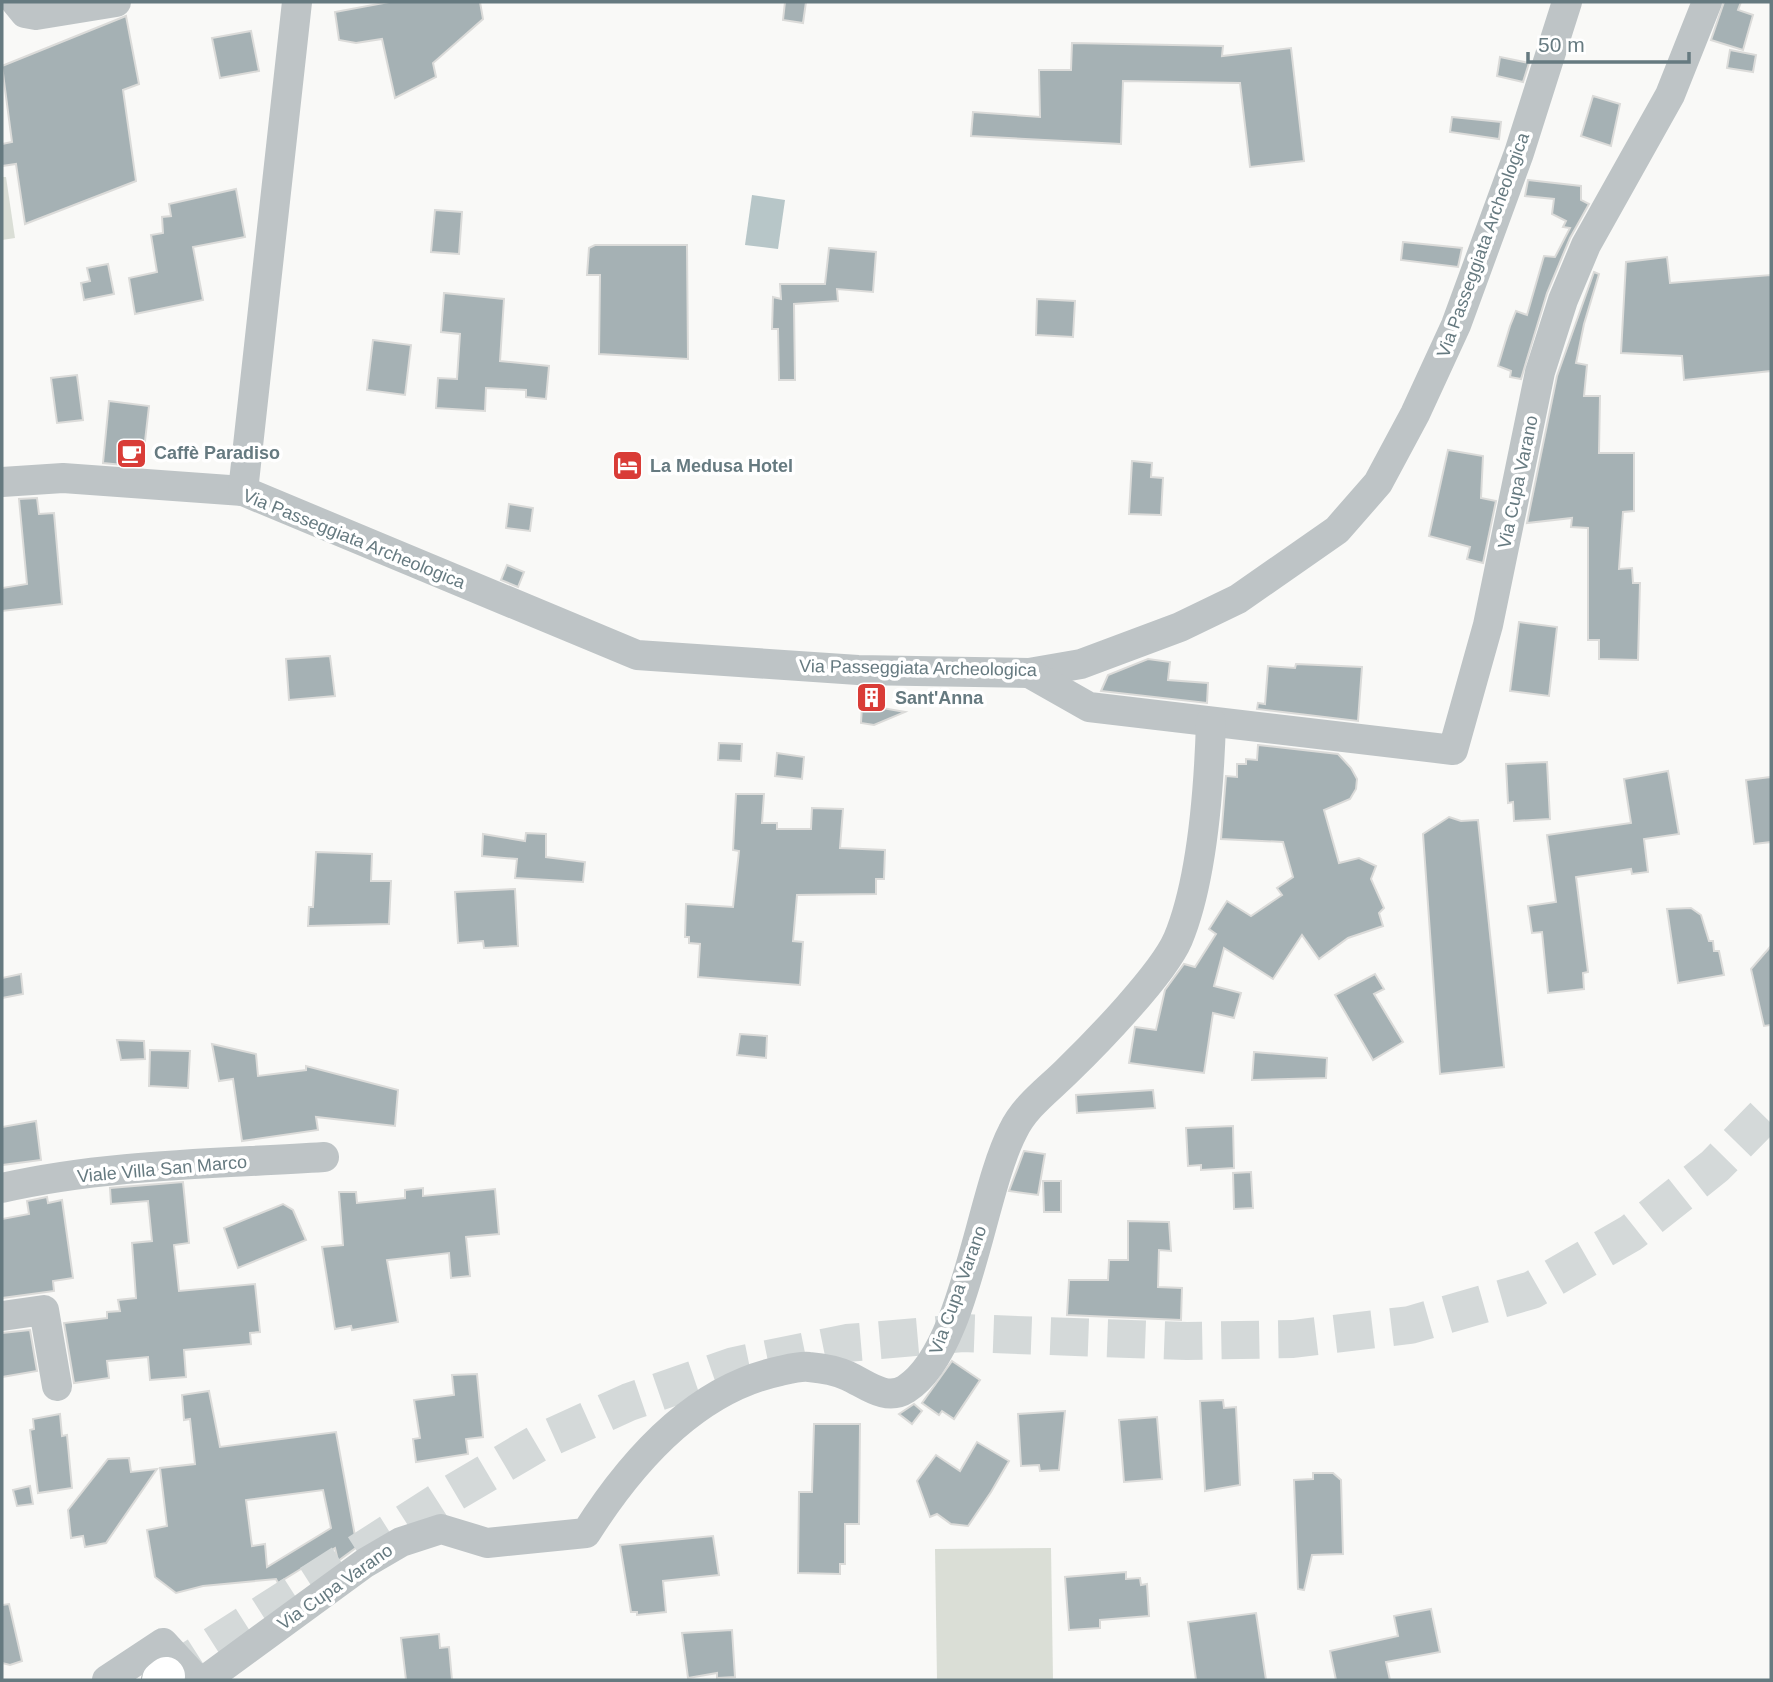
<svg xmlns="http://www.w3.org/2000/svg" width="1773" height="1682" font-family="Helvetica,sans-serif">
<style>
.green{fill:#daded6}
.water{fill:#b7c6c8}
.building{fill:#a5b1b4;stroke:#dbdbd9;stroke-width:2;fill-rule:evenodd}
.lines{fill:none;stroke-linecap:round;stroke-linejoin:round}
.highway-tunnel{stroke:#d4d9d9;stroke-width:38;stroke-dasharray:38 19;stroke-linecap:butt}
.highway-casing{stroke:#b4b9bb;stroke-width:40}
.minor{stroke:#bec4c6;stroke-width:30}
.highway{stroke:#fff;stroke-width:38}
.labels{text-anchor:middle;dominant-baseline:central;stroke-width:7;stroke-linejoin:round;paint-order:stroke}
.street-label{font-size:18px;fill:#667a80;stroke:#fff}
.poi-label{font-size:18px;font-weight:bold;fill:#667a80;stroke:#fff;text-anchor:start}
</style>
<rect width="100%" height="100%" fill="#f9f9f7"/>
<g class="green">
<polygon points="2,177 6,177 15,238 2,240"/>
<polygon points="1051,1548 1053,1680 937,1680 935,1549"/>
</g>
<polygon class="water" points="752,195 785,200 778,249 745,245"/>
<g class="building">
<polygon points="389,2 480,2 483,19 433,63 436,77 395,98 382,39 356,43 339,40 335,12"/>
<polygon points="785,2 806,2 803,23 783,20"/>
<polygon points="1724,2 1741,2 1738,10 1753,15 1743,50 1711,40"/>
<polygon points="126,16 139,84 123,90 136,181 25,224 16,164 2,166 2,144 12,142 2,66"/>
<polygon points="251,31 259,71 220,78 212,38"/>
<polygon points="1072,43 1223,46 1222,56 1291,48 1304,161 1250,167 1240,83 1123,81 1121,144 971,136 973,112 1040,117 1039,70 1071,70"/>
<polygon points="1730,50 1756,55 1753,72 1727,68"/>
<polygon points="1500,57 1529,63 1523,82 1497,76"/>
<polygon points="1593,96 1620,104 1611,146 1581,136"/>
<polygon points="1452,117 1501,122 1499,139 1450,132"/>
<polygon points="1528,180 1581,186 1581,200 1589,204 1570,238 1547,293 1521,379 1510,377 1511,371 1498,366 1510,326 1516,311 1527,315 1544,256 1555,257 1570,228 1563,227 1566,221 1552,214 1554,199 1525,196"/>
<polygon points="236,189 245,237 193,247 203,300 135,314 129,278 157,272 151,235 163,233 162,217 171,216 169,204"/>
<polygon points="435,210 462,212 459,254 431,252"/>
<polygon points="1403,242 1462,248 1458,267 1401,260"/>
<polygon points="595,245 687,245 688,359 599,354 600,275 587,275 589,248"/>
<polygon points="829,248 876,252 873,292 837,289 838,301 794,304 795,380 779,380 778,329 772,329 773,297 781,299 780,284 825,284"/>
<polygon points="1667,257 1670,283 1771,275 1771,371 1684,380 1682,356 1621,353 1626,262"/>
<polygon points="108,264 114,294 84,300 81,283 90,281 87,268"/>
<polygon points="1594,272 1599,274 1584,324 1576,363 1587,365 1584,396 1600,396 1599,453 1634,453 1634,511 1623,512 1619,569 1632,568 1633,583 1640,583 1638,660 1599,659 1599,640 1588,640 1588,528 1571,527 1572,518 1527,523 1557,376"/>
<polygon points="444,293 504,299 500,361 549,366 546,399 526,397 526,390 486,388 485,411 436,408 438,378 457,379 460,334 441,332"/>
<polygon points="1037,299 1075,301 1073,337 1036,335"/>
<polygon points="373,340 411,345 405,395 367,390"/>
<polygon points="77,375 83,420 57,423 51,378"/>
<polygon points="109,401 149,406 144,450 125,448 123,465 103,463"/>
<polygon points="1448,450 1483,456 1481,498 1496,501 1483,563 1467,559 1470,547 1429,536"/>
<polygon points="1132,461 1152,463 1151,477 1163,478 1161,515 1129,514"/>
<polygon points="37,498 39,514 54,513 62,604 2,611 2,588 27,584 19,499"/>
<polygon points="509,504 533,508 530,531 506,528"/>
<polygon points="507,565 524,572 518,587 501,580"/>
<polygon points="1519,622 1557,627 1549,696 1510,691"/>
<polygon points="330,656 335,696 289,700 286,659"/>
<polygon points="1148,659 1170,662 1168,680 1208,683 1207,703 1101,691 1108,675"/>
<polygon points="1296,664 1362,667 1358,721 1257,709 1258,703 1265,704 1268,666 1295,668"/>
<polygon points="863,688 882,689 882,708 905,712 874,725 861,723"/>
<polygon points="719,743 742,744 741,761 718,760"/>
<polygon points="1258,745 1338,754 1351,768 1357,779 1356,789 1350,799 1324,810 1339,863 1359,858 1376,866 1371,879 1384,908 1379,913 1383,926 1348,938 1319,959 1302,935 1273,979 1224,948 1214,986 1241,993 1234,1018 1213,1013 1204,1073 1129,1063 1135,1027 1156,1030 1165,990 1184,964 1195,967 1216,934 1209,929 1227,901 1251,916 1282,895 1277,888 1293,877 1283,842 1221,839 1226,776 1237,777 1237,764 1246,764 1246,759 1257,760"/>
<polygon points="777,753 804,757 802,779 775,776"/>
<polygon points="1547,762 1550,819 1514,821 1513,802 1508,803 1506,764"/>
<polygon points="1668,771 1679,834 1644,839 1648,872 1632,874 1631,869 1576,877 1588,972 1583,973 1584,989 1548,993 1542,932 1532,933 1528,906 1556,902 1547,835 1631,823 1624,779"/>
<polygon points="1771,777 1771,842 1754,844 1746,780"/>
<polygon points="736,794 764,794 762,823 777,823 777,829 811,829 812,808 843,809 840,848 885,850 884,879 876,879 876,894 797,895 793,941 803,942 800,985 698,977 700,944 689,943 689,937 685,937 686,904 733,907 739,851 733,850"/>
<polygon points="1449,817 1461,821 1478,820 1504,1067 1440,1074 1423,834"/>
<polygon points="526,833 546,834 546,857 585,862 583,882 515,878 517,859 482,856 483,834 525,841"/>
<polygon points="316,852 372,854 371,881 391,881 389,924 308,926 309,907 313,907"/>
<polygon points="515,889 518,946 484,948 483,941 458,943 455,892"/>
<polygon points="1691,908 1701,915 1709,941 1713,941 1714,951 1719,951 1724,975 1678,983 1667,909"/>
<polygon points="1771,946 1771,1025 1764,1026 1751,969"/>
<polygon points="21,974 23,994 2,998 2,978"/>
<polygon points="1375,974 1384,989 1374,994 1403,1042 1373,1060 1335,995"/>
<polygon points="740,1034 767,1036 766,1058 737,1055"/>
<polygon points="117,1040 144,1041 145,1059 121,1060"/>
<polygon points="212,1044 256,1054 258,1076 306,1070 306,1066 398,1090 395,1126 316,1117 318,1130 242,1141 233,1079 219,1081"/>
<polygon points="150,1050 190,1051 188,1088 149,1086"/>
<polygon points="1254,1052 1327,1058 1326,1078 1252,1080"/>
<polygon points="1153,1090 1155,1108 1077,1113 1076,1095"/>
<polygon points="36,1121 41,1160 2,1165 2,1127"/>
<polygon points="1233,1126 1234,1168 1201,1170 1201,1165 1188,1166 1186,1128"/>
<polygon points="1024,1151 1045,1154 1038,1195 1009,1191"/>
<polygon points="1251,1172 1253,1208 1234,1209 1233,1173"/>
<polygon points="1043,1181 1061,1181 1061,1212 1044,1212"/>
<polygon points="183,1182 189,1243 174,1245 179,1291 255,1284 260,1332 250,1333 251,1344 184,1350 186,1377 150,1380 148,1357 107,1361 109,1378 74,1383 64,1323 107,1318 107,1312 120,1311 118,1300 136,1298 132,1243 152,1241 148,1201 111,1204 110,1188"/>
<polygon points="423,1188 423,1196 495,1189 499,1234 466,1237 470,1276 451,1278 449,1253 387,1260 398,1322 352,1330 351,1326 335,1329 322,1247 343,1245 339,1192 356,1192 357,1203 405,1198 405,1190"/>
<polygon points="47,1197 48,1203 62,1200 73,1278 53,1281 54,1291 2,1298 2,1219 29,1214 27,1201"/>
<polygon points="283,1204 293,1210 306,1240 238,1268 224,1228"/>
<polygon points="1128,1221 1169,1222 1171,1251 1159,1250 1158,1287 1182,1288 1181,1320 1067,1315 1069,1280 1108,1280 1109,1260 1128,1260"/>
<polygon points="30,1330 37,1371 2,1377 2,1333"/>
<polygon points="952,1361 980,1380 954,1419 942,1411 939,1415 922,1403"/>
<polygon points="477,1374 483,1437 466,1439 468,1454 416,1462 413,1439 420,1438 414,1400 454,1395 452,1375"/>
<path d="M209 1391 220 1447 336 1432 357 1547 338 1561 335 1548 278 1583 276 1579 203 1586 176 1593 155 1577 147 1530 167 1526 160 1468 195 1464 190 1419 184 1420 182 1395ZM323 1490 331 1528 267 1567 265 1544 252 1546 246 1500Z"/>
<polygon points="1223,1400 1224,1408 1236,1407 1240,1485 1205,1491 1200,1401"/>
<polygon points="914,1404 922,1411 912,1424 899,1414"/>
<polygon points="1065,1411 1059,1470 1040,1471 1039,1465 1021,1466 1018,1414"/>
<polygon points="60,1414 62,1436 67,1435 72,1488 38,1493 30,1430 34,1429 33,1419"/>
<polygon points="1157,1417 1162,1479 1124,1482 1119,1420"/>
<polygon points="814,1424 860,1424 859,1524 845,1524 845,1564 840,1564 840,1574 798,1573 799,1492 812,1492"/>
<polygon points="977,1442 1009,1461 991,1492 968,1526 951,1524 937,1514 930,1517 917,1481 936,1455 960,1471"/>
<polygon points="129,1458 131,1472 157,1469 106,1543 85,1547 83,1536 71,1538 68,1510 108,1459"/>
<polygon points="1313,1473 1333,1473 1341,1480 1343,1554 1312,1555 1304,1590 1298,1589 1294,1480 1313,1479"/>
<polygon points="30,1486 33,1504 17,1506 13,1490"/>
<polygon points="713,1536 719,1575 663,1581 666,1612 637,1615 637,1612 631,1612 620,1545"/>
<polygon points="1126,1572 1126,1579 1140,1578 1141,1585 1147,1584 1149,1616 1100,1620 1100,1628 1069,1630 1065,1577"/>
<polygon points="9,1604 22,1661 10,1665 2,1663 2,1605"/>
<polygon points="1431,1609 1440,1652 1386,1662 1390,1680 1336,1680 1330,1651 1398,1636 1394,1616"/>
<polygon points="1256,1613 1266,1680 1196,1680 1188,1622"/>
<polygon points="732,1630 735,1677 717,1678 717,1673 688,1678 682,1633"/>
<polygon points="439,1634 440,1648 449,1647 452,1680 406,1680 401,1638"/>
</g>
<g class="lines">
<polyline class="highway-tunnel" points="166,1676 448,1496 538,1443 629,1402 734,1366 847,1343 963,1333 1187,1341 1293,1339 1410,1325 1532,1290 1631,1233 1715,1166 1771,1109"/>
<defs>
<polyline id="highway" points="161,1680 166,1676"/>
</defs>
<use href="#highway" class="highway-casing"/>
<g class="minor">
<polyline points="16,2 25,13 36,15 116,2"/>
<polyline points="2,482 63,478 243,491 637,655 858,670 1029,673 1081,664 1180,627 1238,599 1337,530 1378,483 1415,414 1456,325 1519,153 1567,2"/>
<polyline points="243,491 297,2"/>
<polyline points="1029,673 1089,707 1453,750 1488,625 1540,372 1563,300 1586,245 1670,95 1707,2"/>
<path d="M2 1188C107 1164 217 1164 324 1157"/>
<polyline points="2,1316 44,1310 57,1386"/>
<polyline points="107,1680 163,1643 197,1680"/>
<path d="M205 1680 365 1563 401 1542 441 1529 487 1543 586 1533C631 1462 694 1389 780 1371 789 1369 800 1366 809 1367 821 1368 837 1371 848 1376 866 1384 886 1402 906 1389 966 1351 980 1194 1013 1131 1025 1106 1048 1090 1067 1071 1096 1043 1163 974 1178 939 1203 879 1209 786 1211 722"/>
</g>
<use href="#highway" class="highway"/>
</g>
<defs>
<symbol id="cafe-square" viewBox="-11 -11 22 22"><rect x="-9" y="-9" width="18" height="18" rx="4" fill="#d93c37" stroke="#fff"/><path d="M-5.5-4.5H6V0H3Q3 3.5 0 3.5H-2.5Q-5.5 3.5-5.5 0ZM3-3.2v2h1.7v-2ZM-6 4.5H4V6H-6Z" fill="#fff"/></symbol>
<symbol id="hotel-square" viewBox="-11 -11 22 22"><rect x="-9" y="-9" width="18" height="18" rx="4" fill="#d93c37" stroke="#fff"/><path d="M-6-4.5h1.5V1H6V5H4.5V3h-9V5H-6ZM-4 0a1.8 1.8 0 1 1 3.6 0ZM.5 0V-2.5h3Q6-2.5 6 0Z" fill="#fff"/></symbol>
<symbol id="building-square" viewBox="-11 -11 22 22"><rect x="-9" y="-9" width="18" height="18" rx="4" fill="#d93c37" stroke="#fff"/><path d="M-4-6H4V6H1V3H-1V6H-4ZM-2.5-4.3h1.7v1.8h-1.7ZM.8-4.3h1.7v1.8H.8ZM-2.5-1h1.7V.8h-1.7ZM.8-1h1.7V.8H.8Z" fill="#fff"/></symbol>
</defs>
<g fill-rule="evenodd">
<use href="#cafe-square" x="114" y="436" width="35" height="35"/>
<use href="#hotel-square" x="610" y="448" width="35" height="35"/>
<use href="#building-square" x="854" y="680" width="35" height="35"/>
</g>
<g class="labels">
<g class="street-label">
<text transform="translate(1483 245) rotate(-70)">Via Passeggiata Archeologica</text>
<text transform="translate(1518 482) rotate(-78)">Via Cupa Varano</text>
<text transform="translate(354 539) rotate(22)">Via Passeggiata Archeologica</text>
<text transform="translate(918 668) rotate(1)">Via Passeggiata Archeologica</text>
<text transform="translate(162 1169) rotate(-5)">Viale Villa San Marco</text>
<text transform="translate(958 1290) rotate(-70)">Via Cupa Varano</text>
<text transform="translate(335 1587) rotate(-35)">Via Cupa Varano</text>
</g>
<g class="poi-label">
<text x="154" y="453">Caffè Paradiso</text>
<text x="650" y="466">La Medusa Hotel</text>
<text x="895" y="698">Sant'Anna</text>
</g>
</g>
<rect width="1773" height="1682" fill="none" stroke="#667a80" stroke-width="7"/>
<path d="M1528 52v10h161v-10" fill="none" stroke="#667a80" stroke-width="3.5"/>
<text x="1538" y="52" font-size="21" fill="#667a80" stroke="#ffffff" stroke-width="5" paint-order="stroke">50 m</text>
</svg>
